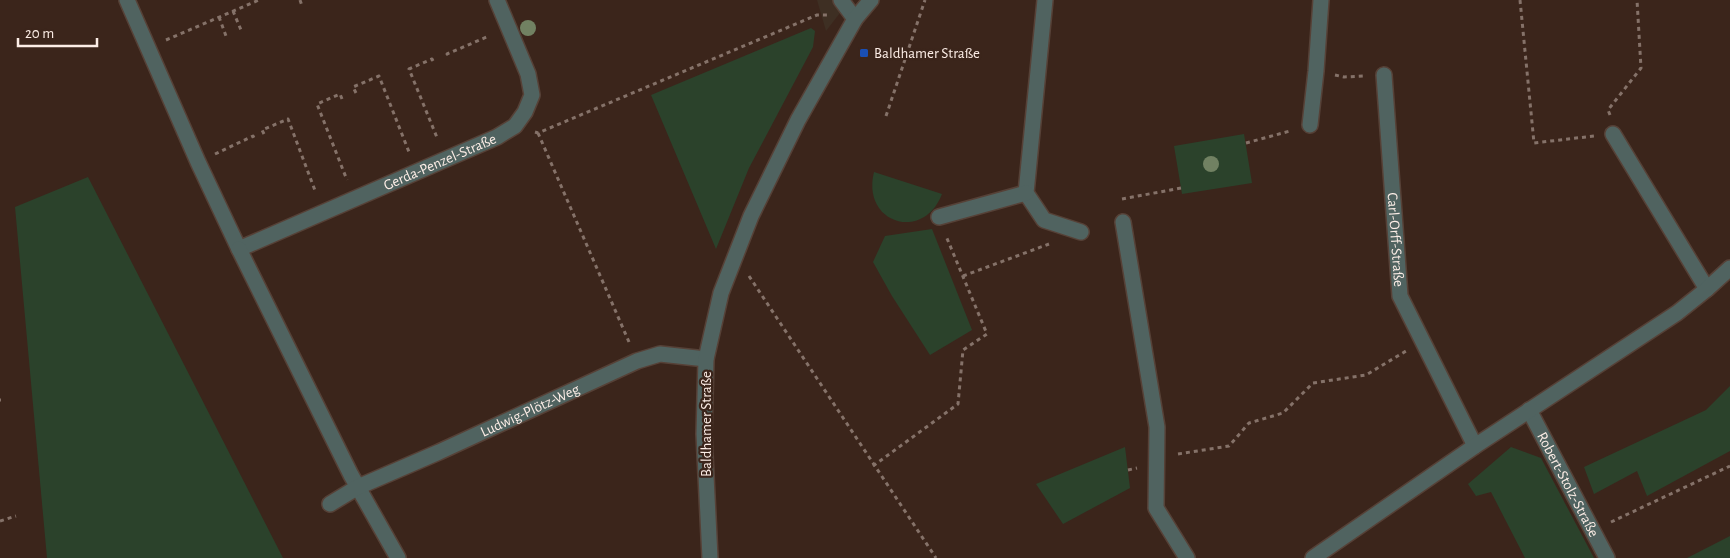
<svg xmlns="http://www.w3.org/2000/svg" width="1730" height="558" font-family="'Alegreya Sans',sans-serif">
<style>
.commercial{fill:#3e2f23}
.green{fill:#2b422b}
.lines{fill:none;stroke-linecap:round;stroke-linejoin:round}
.minor-casing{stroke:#564137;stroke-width:18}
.path{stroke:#857269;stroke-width:3;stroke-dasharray:4 4;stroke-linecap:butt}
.minor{stroke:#506360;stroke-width:15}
.tree{fill:#718162}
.transit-dot{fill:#1a4fb4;stroke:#3b251b;stroke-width:2}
.labels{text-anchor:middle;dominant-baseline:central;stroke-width:4.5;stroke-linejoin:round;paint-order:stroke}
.poi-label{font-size:15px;fill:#fcede6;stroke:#3b251b;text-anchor:start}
.street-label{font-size:15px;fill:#fcede6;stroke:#3b251b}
</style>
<rect width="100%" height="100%" fill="#3b251b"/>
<polygon class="commercial" points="817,0 850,0 826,31"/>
<g class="green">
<polygon points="811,28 815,31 813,47 749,168 716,249 651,95"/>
<polygon points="1244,134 1252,183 1182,194 1174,146"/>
<path d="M874 172 942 194C923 243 861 223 874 172Z"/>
<polygon points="88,177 283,558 47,558 15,207"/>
<polygon points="932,229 972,330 930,355 892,296 873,262 885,236"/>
<polygon points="1730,386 1730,451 1647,496 1637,471 1594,494 1584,467 1706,410"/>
<polygon points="1125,447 1130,488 1063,524 1036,484"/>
<polygon points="1511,447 1541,458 1594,558 1525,558 1491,492 1476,496 1468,484"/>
<polygon points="1730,536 1730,558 1687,558"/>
</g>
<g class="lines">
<defs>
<g id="minor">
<path id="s1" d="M127 0 198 162 239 249 497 137 515 126 525 112 532 95 528 74 497 0"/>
<polyline points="841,0 855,19"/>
<polyline points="1045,0 1026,193 1044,220 1081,232"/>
<path id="s2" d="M1384 75 1400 296 1475 446"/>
<polyline points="1310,125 1316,71 1321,0"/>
<polyline points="1613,134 1707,289"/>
<polyline points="939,217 1026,193"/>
<polyline points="1123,222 1157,427 1156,508 1187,558"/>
<polyline points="239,249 351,475 398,558"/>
<path id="s3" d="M1529 410 1607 558"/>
<path id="s4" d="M330 504 358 487 439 452 637 361 660 354 706 359"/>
<polyline points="710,558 704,434 706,359 721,293 751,216 798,120 855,19 871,0"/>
<polyline points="1313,558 1475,446 1677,313 1707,289 1730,268"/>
</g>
</defs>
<use href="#minor" class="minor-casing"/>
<g class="path">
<polyline points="300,0 302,6"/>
<polyline points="1520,0 1534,143 1594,136"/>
<polyline points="233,11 241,30"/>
<polyline points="219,17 226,36"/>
<polyline points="166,40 259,0"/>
<polyline points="448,55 447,54 489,36"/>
<polyline points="433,61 432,59 409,69 438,140"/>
<polyline points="1335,75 1344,77 1363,76"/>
<polyline points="356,93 353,87 379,76 409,152"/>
<polyline points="342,99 340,94 317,104 347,180"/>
<polyline points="1610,115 1608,110 1641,68 1637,0"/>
<polyline points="886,116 925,0"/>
<polyline points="535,132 538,133 817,15 827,15"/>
<polyline points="538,133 629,342"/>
<polyline points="264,134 262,130 288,119 316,193"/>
<polyline points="1246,143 1290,131"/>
<polyline points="215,154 253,136 254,138"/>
<polyline points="1122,199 1181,188"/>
<polyline points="749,276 936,558"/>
<polyline points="963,276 1049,244"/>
<polyline points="0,400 1,400"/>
<polyline points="1178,454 1229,446 1249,423 1283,413 1313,383 1366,375 1406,351"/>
<polyline points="873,466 958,404 963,350 987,334 946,236"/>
<polyline points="1128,470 1137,468"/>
<polyline points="0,521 16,516"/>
<polyline points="1611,522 1730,466"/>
</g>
<use href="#minor" class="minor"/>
</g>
<g class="tree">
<circle cx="528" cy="28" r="8"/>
<circle cx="1211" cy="164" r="8"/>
</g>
<rect class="transit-dot" x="859" y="48" width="10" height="10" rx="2.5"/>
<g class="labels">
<g class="poi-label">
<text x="874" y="53">Baldhamer Straße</text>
</g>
<g class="street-label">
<text stroke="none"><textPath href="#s1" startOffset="492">Gerda-Penzel-Straße</textPath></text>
<text stroke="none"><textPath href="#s2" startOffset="165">Carl-Orff-Straße</textPath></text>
<text stroke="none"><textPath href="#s4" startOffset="221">Ludwig-Plötz-Weg</textPath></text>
<text transform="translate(706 424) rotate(-90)">Baldhamer Straße</text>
<text stroke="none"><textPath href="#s3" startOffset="84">Robert-Stolz-Straße</textPath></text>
</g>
</g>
<path d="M18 38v8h79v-8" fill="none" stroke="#fcede6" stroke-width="2.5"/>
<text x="25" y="38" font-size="15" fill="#fcede6" stroke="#3b251b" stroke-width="4" paint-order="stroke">20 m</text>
</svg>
